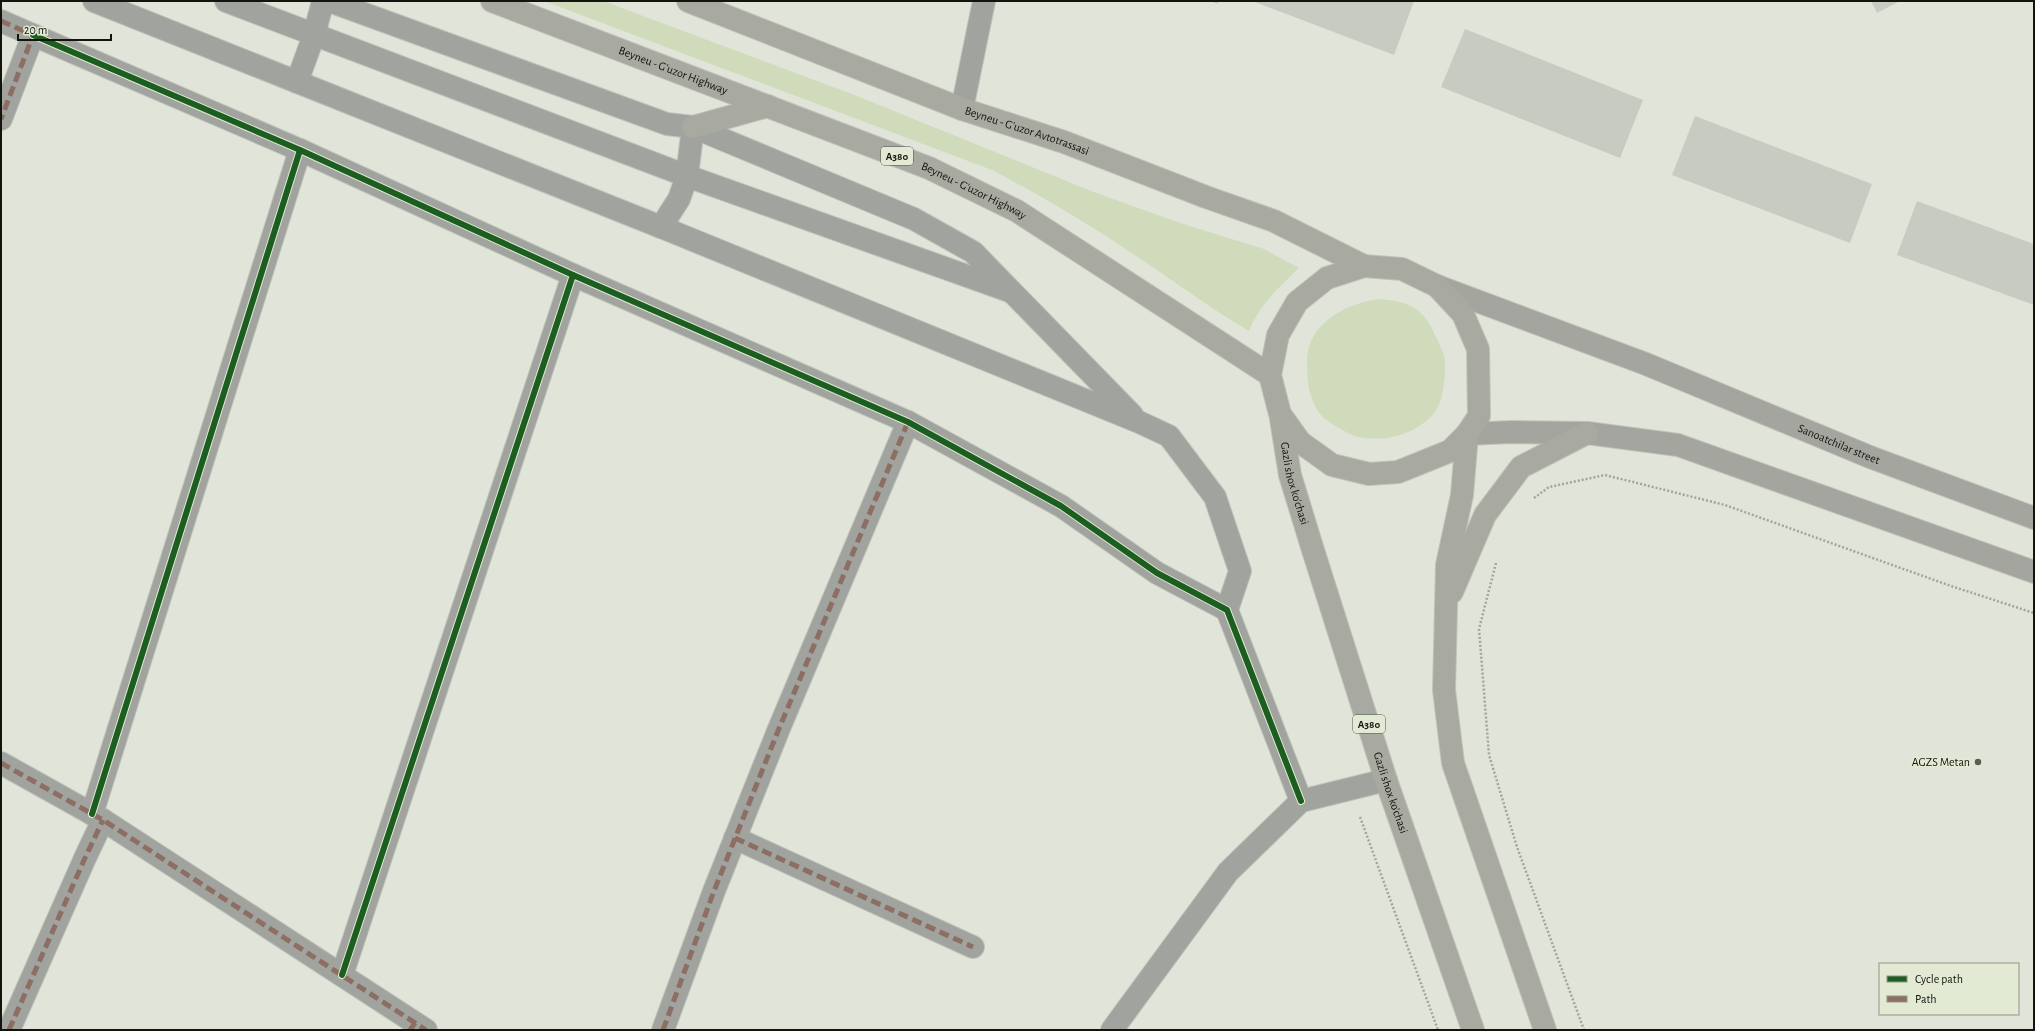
<svg xmlns="http://www.w3.org/2000/svg" width="2035" height="1031" font-family="'Alegreya Sans',sans-serif">
<style>
.green{fill:#cfdbba}
.building{fill:#c8cbc2}
.lines{fill:none;stroke-linecap:round;stroke-linejoin:round}
.minor-casing{stroke:#bfc3b9;stroke-width:24}
.major-casing{stroke:#bfc3b9;stroke-width:24}
.highway-casing{stroke:#bfc3b9;stroke-width:24}
.path{stroke:#a3a49f;stroke-width:2.5;stroke-dasharray:2 2;stroke-linecap:butt}
.minor{stroke:#a1a39e;stroke-width:22}
.major{stroke:#a3a59e;stroke-width:22}
.highway{stroke:#a8aaa2;stroke-width:22}
.quiet{stroke:#8d6e63;stroke-width:5;stroke-dasharray:10 5;stroke-linecap:butt}
.cycleway-casing{stroke:#e2ead4;stroke-width:8}
.cycleway{stroke:#1b5e20;stroke-width:6}
.poi-dot{fill:#5a5e54;stroke:#e2ead4;stroke-width:1.5}
.labels{text-anchor:middle;dominant-baseline:central;stroke-width:3;stroke-linejoin:round;paint-order:stroke}
.shield{fill:#e2ead4;stroke:#505549;stroke-width:1}
.shield-label{font-size:11px;font-weight:bold;fill:#12150d}
.street-label{font-size:12px;fill:#12150d;stroke:#e2ead4}
.poi-label{font-size:12px;fill:#12150d;stroke:#e2ead4;text-anchor:end}
</style>
<rect width="100%" height="100%" fill="#e1e5d9"/>
<g class="green">
<path d="M544 1H603L857 96 1091 191 1180 223 1264 249 1299 268C1279 287 1260 304 1249 331 1208 307 1170 278 1130 252 1085 222 1040 195 992 170Z"/>
<path d="M1380 299C1412 302 1424 309 1437 339 1440 346 1445 355 1445 362 1446 374 1443 402 1435 412 1417 434 1386 443 1358 437 1352 436 1345 431 1339 428 1330 423 1319 416 1315 406 1308 392 1307 377 1307 362 1307 323 1346 303 1380 299Z"/>
</g>
<g class="building">
<polygon points="1210,1 1219,1 1218,4"/>
<polygon points="1252,1 1414,1 1394,55"/>
<polygon points="1871,1 1900,1 1877,13"/>
<polygon points="1465,29 1643,100 1620,158 1441,87"/>
<polygon points="1695,116 1872,184 1850,243 1672,175"/>
<polygon points="1917,201 2034,244 2034,305 1897,255"/>
</g>
<g class="lines">
<defs>
<g id="minor">
<polyline points="94,1 661,227"/>
<polyline points="226,1 687,176 1009,291"/>
<polyline points="329,1 667,124 693,127 914,219 973,252 1132,415"/>
<polyline points="1,21 33,35 1,119"/>
<polyline points="33,35 300,150 573,275 908,422 1061,506 1157,573 1227,610"/>
<polyline points="297,82 314,35 323,1"/>
<polyline points="962,109 984,1"/>
<polyline points="693,127 687,176 679,199 661,227 1139,422 1169,436 1215,497 1240,571 1227,610 1301,801"/>
<polyline points="1,763 103,820 426,1030"/>
<polyline points="92,814 300,150"/>
<polyline points="735,838 973,947"/>
<polyline points="342,975 573,275"/>
<polyline points="9,1030 85,858 103,820"/>
<polyline points="663,1030 714,891 778,731 908,422"/>
<polyline points="1112,1030 1228,872 1301,801 1386,780"/>
</g>
<g id="major">
<path id="s1" d="M1437 286 1646 364 1870 457 2034 518"/>
<polyline points="1467,434 1511,432 1587,433 1678,445 2034,572"/>
</g>
<g id="highway">
<path id="s2" d="M492 1 929 168 1017 211 1270 375"/>
<path id="s3" d="M688 1 962 109 1064 142 1206 197 1274 221 1364 266"/>
<polyline points="693,127 768,106"/>
<polygon points="1364,266 1402,269 1437,286 1463,314 1478,349 1479,416 1467,434 1450,451 1398,472 1369,474 1332,465 1300,442 1280,414 1270,375 1278,335 1297,302 1327,278"/>
<path id="s4" d="M1281 419 1290 475 1312 547 1386 780 1473 1030"/>
<polyline points="1467,434 1462,495 1447,565 1444,690 1453,763 1545,1030"/>
<polyline points="1452,592 1485,515 1521,467 1587,433"/>
</g>
</defs>
<use href="#minor" class="minor-casing"/>
<use href="#major" class="major-casing"/>
<use href="#highway" class="highway-casing"/>
<g class="path">
<polyline points="1534,498 1549,487 1605,475 1725,505 1951,586 2034,613"/>
<polyline points="1496,563 1479,629 1489,755 1517,847 1584,1030"/>
<polyline points="1360,817 1438,1030"/>
</g>
<use href="#minor" class="minor"/>
<use href="#major" class="major"/>
<use href="#highway" class="highway"/>
<g class="quiet">
<polyline points="1,21 33,35 1,119"/>
<polyline points="1,763 103,820 426,1030"/>
<polyline points="735,838 973,947"/>
<polyline points="9,1030 85,858 103,820"/>
<polyline points="410,1030 415,1023"/>
<polyline points="663,1030 714,891 778,731 908,422"/>
</g>
<defs>
<g id="cycleway">
<polyline points="33,35 300,150 573,275 908,422 1061,506 1157,573 1227,610 1301,801"/>
<polyline points="92,814 300,150"/>
<polyline points="342,975 573,275"/>
</g>
</defs>
<use href="#cycleway" class="cycleway-casing"/>
<use href="#cycleway" class="cycleway"/>
</g>
<circle class="poi-dot" cx="1978" cy="762" r="4"/>
<g class="labels">
<g class="shield">
<rect x="881" y="147" width="32" height="18" rx="3"/>
<rect x="1353" y="715" width="32" height="18" rx="3"/>
</g>
<g class="shield-label">
<text x="897" y="156">A380</text>
<text x="1369" y="724">A380</text>
</g>
<g class="street-label">
<text stroke="none"><textPath href="#s2" startOffset="194">Beyneu - G'uzor Highway</textPath></text>
<text stroke="none"><textPath href="#s3" startOffset="363">Beyneu - G'uzor Avtotrassasi</textPath></text>
<text stroke="none"><textPath href="#s2" startOffset="518">Beyneu - G'uzor Highway</textPath></text>
<text stroke="none"><textPath href="#s1" startOffset="432">Sanoatchilar street</textPath></text>
<text stroke="none"><textPath href="#s4" startOffset="66">Gazli shox ko'chasi</textPath></text>
<text stroke="none"><textPath href="#s4" startOffset="390">Gazli shox ko'chasi</textPath></text>
</g>
<g class="poi-label">
<text x="1970" y="762">AGZS Metan</text>
</g>
</g>
<rect width="2035" height="1031" fill="none" stroke="#12150d" stroke-width="4"/>
<rect x="1879" y="963" width="140" height="52" fill="#e2ead4" stroke="#8f9584"/>
<rect x="1887" y="976" width="20" height="6" fill="#1b5e20" stroke="#8f9584"/>
<text x="1915" y="983" font-size="12" fill="#12150d">Cycle path</text>
<rect x="1887" y="996" width="20" height="6" fill="#8d6e63" stroke="#8f9584"/>
<text x="1915" y="1003" font-size="12" fill="#12150d">Path</text>
<path d="M18 34v6h93v-6" fill="none" stroke="#12150d" stroke-width="2"/>
<text x="24" y="34" font-size="12" fill="#12150d" stroke="#e2ead4" stroke-width="3" paint-order="stroke">20 m</text>
</svg>
